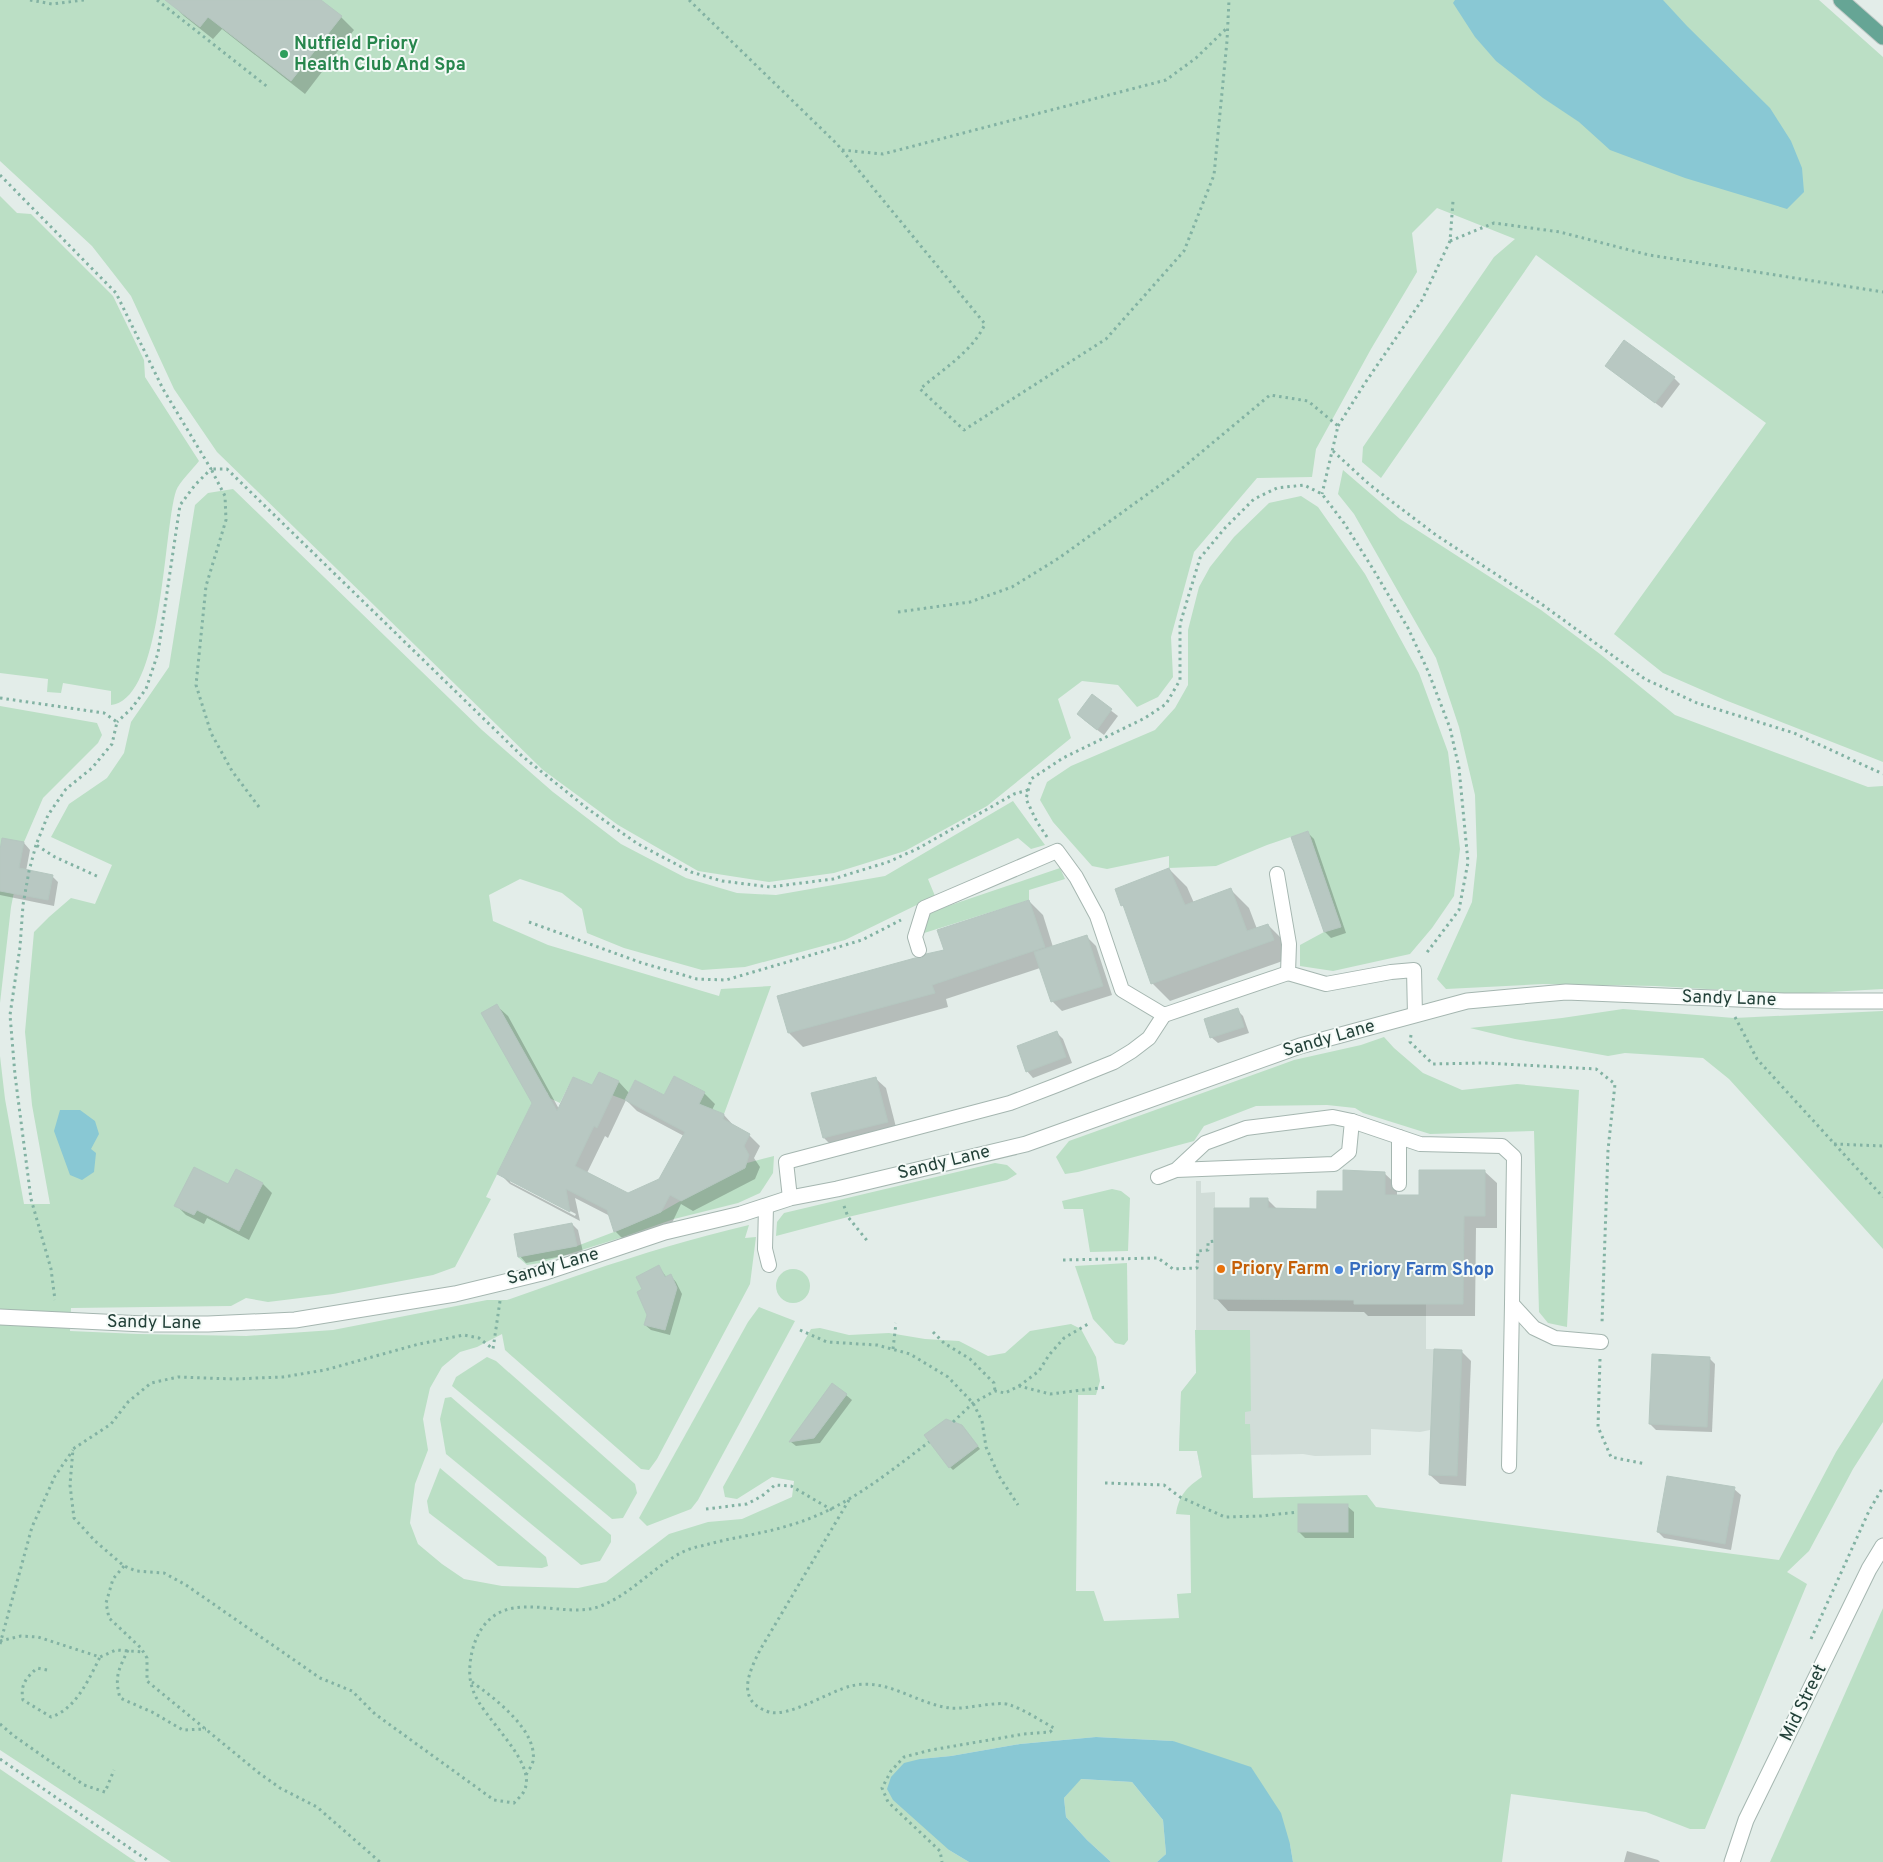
<svg xmlns="http://www.w3.org/2000/svg" width="1883" height="1862" font-family="Overpass,sans-serif">
<style>
.built{fill:#d1ddd8}
.green{fill:#bbdfc5}
.water{fill:#89c8d4}
.shadow{fill:#0003;fill-rule:evenodd}
.building{fill:#b8c8c2;stroke:#b5c7c0}
.lines{fill:none;stroke-linecap:round;stroke-linejoin:round}
.lane-casing{stroke:#a5b6b0;stroke-width:16}
.street-casing{stroke:#a5b6b0;stroke-width:17}
.primary-casing{stroke:#c1cac7;stroke-width:17}
.path{stroke:#82b2a3;stroke-width:3;stroke-dasharray:2.5 4;stroke-linecap:butt}
.lane{stroke:#fff;stroke-width:14}
.street{stroke:#fff;stroke-width:15}
.primary{stroke:#66a595;stroke-width:15}
.leisure-dot{fill:#2e9e5b;stroke:#f4faf7;stroke-width:2}
.food-dot{fill:#e8710a;stroke:#f4faf7;stroke-width:2}
.shop-dot{fill:#3f7fe0;stroke:#f4faf7;stroke-width:2}
.labels{text-anchor:middle;dominant-baseline:central;stroke-width:4;stroke-linejoin:round;paint-order:stroke}
.leisure-label{font-size:18px;font-weight:bold;fill:#27864d;stroke:#f4faf7;text-anchor:start}
.street-label{font-size:18px;fill:#224038;stroke:#f4faf7}
.food-label{font-size:18px;font-weight:bold;fill:#c56008;stroke:#f4faf7;text-anchor:start}
.shop-label{font-size:18px;font-weight:bold;fill:#366cbe;stroke:#f4faf7;text-anchor:start}
</style>
<rect width="100%" height="100%" fill="#e3ede9"/>
<polygon class="built" points="1196,1181 1201,1181 1201,1193 1215,1192 1215,1208 1250,1208 1250,1198 1268,1198 1268,1208 1316,1209 1317,1191 1353,1191 1464,1220 1463,1304 1426,1304 1426,1349 1462,1350 1457,1476 1429,1475 1430,1430 1420,1432 1371,1429 1371,1455 1315,1456 1303,1454 1251,1455 1202,1477 1197,1451 1179,1451 1181,1392 1196,1373"/>
<g class="green">
<polygon points="0,0 1819,0 1883,57 1883,762 1725,700 1663,673 1614,634 1766,423 1536,255 1381,478 1362,462 1363,447 1494,257 1515,239 1437,208 1412,233 1417,272 1371,349 1316,449 1312,477 1257,478 1194,552 1171,637 1173,677 1158,697 1137,707 1118,685 1082,681 1058,699 1071,738 987,806 905,851 834,873 769,882 698,871 618,825 543,770 217,452 174,389 131,296 92,246 0,161"/>
<path d="M0 196 17 213 31 214 113 296 144 360 145 377 199 461C193 469 179 482 176 491 163 531 163 700 111 705V691L63 683 61 693 47 692 48 679 0 673Z"/>
<polygon points="1343,470 1400,519 1541,610 1600,654 1675,715 1868,787 1883,786 1883,989 1793,994 1655,986 1543,984 1446,989 1437,979 1472,902 1477,856 1475,795 1459,727 1436,658 1354,514 1338,494"/>
<path d="M233 489 482 730 553 792 621 844 686 878 737 893 776 895 885 876 1013 801 1045 845 1031 849 1018 838 928 879 935 896 845 940 745 967 702 970 624 948 587 933 582 909 562 893 520 879 489 895 493 921 548 945 719 996 721 989 771 986 724 1114 716 1111 695 1112 704 1092 674 1076 664 1095 635 1080 625 1100 609 1094 616 1080 599 1072 592 1085 573 1077 560 1103 547 1097 548 1093 539 1089 486 1197 491 1199 455 1267 433 1275 333 1294 268 1302 246 1298 231 1306 71 1308 70 1331 138 1334 246 1336 333 1330 487 1300H507C586 1272 667 1244 749 1225L745 1238 756 1237 750 1284 657 1459 649 1470 641 1469 505 1350 502 1334 477 1347 460 1352 442 1367 430 1388 423 1419 428 1450 415 1484 410 1523 418 1544 442 1564 464 1579 502 1586 578 1588 606 1582 669 1534 708 1522 742 1519 792 1497 794 1481 772 1477 737 1499 725 1497 723 1487 811 1329 820 1328 849 1335 889 1333 925 1339 959 1341 988 1356 1005 1353 1030 1331 1071 1324 1081 1329 1096 1357 1100 1381 1096 1395H1078L1076 1591H1094L1104 1621 1179 1618 1177 1594 1191 1593 1190 1515 1176 1514C1179 1495 1187 1487 1202 1477L1197 1451H1179L1181 1392 1196 1373 1195 1330H1250L1251 1411 1245 1412V1424H1250L1253 1498 1367 1495 1376 1507 1779 1560 1836 1452 1883 1378V1422L1853 1469 1809 1551 1787 1572 1807 1584 1705 1829H1690L1646 1812 1511 1794 1502 1862H1293L1290 1844 1173 1741 1096 1737 1020 1744 951 1756 920 1759 949 1850 969 1862H171L0 1750V1056L5 1099 24 1204H50L32 1105 25 1032 34 932 49 917 71 898 95 904 112 865 51 837 69 804 107 778 124 753 131 722 169 667 195 505 208 493Z"/>
<polygon points="1301,496 1318,507 1365,574 1419,673 1448,752 1460,849 1454,896 1432,928 1410,954 1333,971 1300,966 1300,945 1324,932 1341,926 1308,831 1267,845 1216,866 1169,868 1169,856 1107,869 1092,866 1053,822 1040,800 1047,782 1071,766 1155,730 1175,708 1188,685 1188,630 1199,587 1210,567 1234,537 1269,503"/>
<polygon points="0,706 97,723 102,735 98,743 43,798 24,842 11,907 0,1003"/>
<polygon points="1060,868 1065,879 1029,890 1029,900 921,934 929,914 942,908"/>
<polygon points="1623,1009 1734,1018 1883,1011 1883,1249 1729,1079 1703,1058 1625,1053 1608,1056 1515,1039 1470,1028 1562,1018"/>
<polygon points="1384,1037 1394,1048 1423,1073 1462,1090 1517,1084 1579,1090 1567,1327 1548,1323 1539,1312 1534,1131 1430,1134 1363,1113 1355,1108 1327,1105 1256,1106 1204,1126 1194,1141 1078,1172 1065,1174 1056,1157 1069,1141 1294,1060 1361,1045"/>
<polygon points="774,1156 773,1173 760,1193 738,1203 674,1219 620,1238 540,1263 527,1265 518,1257 577,1246 627,1227 661,1212 747,1163"/>
<polygon points="995,1163 1007,1165 1017,1174 1007,1180 848,1217 776,1236 777,1222 784,1213"/>
<polygon points="1112,1189 1121,1191 1130,1198 1128,1251 1090,1252 1083,1209 1064,1209 1062,1201"/>
<polygon points="1127,1263 1128,1340 1124,1345 1115,1343 1093,1319 1075,1266"/>
<circle cx="793" cy="1286" r="17"/>
<polygon points="759,1307 795,1321 698,1500 691,1509 647,1526 639,1518 748,1322"/>
<polygon points="487,1357 496,1361 635,1484 637,1493 623,1518 612,1519 452,1386 456,1377"/>
<polygon points="451,1397 611,1535 611,1542 600,1561 581,1565 446,1454 440,1419 445,1398"/>
<polygon points="440,1468 546,1557 548,1566 542,1568 498,1566 429,1513 427,1501"/>
<polygon points="1883,1608 1883,1862 1770,1862"/>
<polygon points="0,1769 136,1862 0,1862"/>
<polygon points="1080,1779 1132,1782 1163,1820 1166,1854 1157,1862 1111,1862 1087,1840 1066,1817 1064,1798"/>
</g>
<g class="water">
<polygon points="1455,0 1663,0 1687,26 1770,108 1791,141 1802,168 1804,192 1787,209 1685,178 1610,150 1579,122 1543,98 1496,61 1475,37 1453,3"/>
<polygon points="60,1110 80,1110 95,1121 99,1134 91,1149 96,1153 94,1172 82,1180 70,1175 54,1131"/>
<polygon points="1096,1737 1173,1741 1251,1767 1281,1813 1290,1844 1293,1862 1157,1862 1166,1854 1163,1820 1132,1782 1081,1779 1064,1798 1066,1817 1087,1840 1111,1862 969,1862 949,1850 893,1800 887,1789 891,1777 904,1763 920,1759 951,1756 1020,1744"/>
</g>
<g class="shadow">
<polygon points="174,0 319,0 341,17 354,30 305,94 222,29 213,39 184,16 171,3"/>
<polygon points="1607,366 1674,378 1680,384 1662,408"/>
<polygon points="1092,696 1118,716 1104,735 1084,720"/>
<polygon points="1307,832 1314,839 1346,933 1331,938 1325,932 1292,837"/>
<polygon points="24,843 30,850 26,871 52,876 58,882 54,906 0,895 0,856"/>
<polygon points="1169,869 1187,887 1194,903 1231,890 1249,908 1257,929 1268,925 1286,943 1291,958 1170,1001 1152,983 1125,908 1122,905"/>
<polygon points="1029,901 1043,915 1053,947 1086,936 1096,946 1112,995 1062,1011 1052,1001 1040,968 946,999 948,1007 803,1047 789,1033 779,997 922,959 945,950"/>
<path d="M497 1006 508 1016 559 1109 593 1087 599 1073 619 1082 630 1094 664 1096 704 1093 715 1104 712 1110 724 1115 734 1126 749 1135 760 1146 754 1158 760 1167 755 1179 693 1211 681 1204 672 1223 626 1242 615 1231 610 1216 575 1198 580 1221 510 1184 499 1173 534 1103ZM626 1100 637 1111 684 1136 660 1180 628 1194 587 1173 605 1136 608 1138ZM510 1179 576 1214 575 1216 510 1182Z"/>
<polygon points="1237,1010 1243,1016 1249,1033 1218,1043 1211,1037"/>
<polygon points="1057,1033 1063,1039 1072,1063 1033,1078 1027,1071"/>
<polygon points="876,1079 886,1088 897,1131 833,1147 824,1138"/>
<polygon points="237,1171 263,1184 272,1193 249,1240 207,1218 204,1224 186,1215 176,1205 229,1186"/>
<polygon points="1484,1171 1497,1183 1497,1228 1476,1228 1475,1316 1368,1316 1364,1312 1228,1311 1216,1298 1251,1209 1267,1199 1278,1210 1318,1210 1345,1192 1384,1173 1397,1185 1397,1196 1421,1197"/>
<polygon points="572,1224 578,1230 583,1252 526,1263 520,1256"/>
<polygon points="659,1267 667,1278 671,1276 676,1282 682,1294 670,1335 651,1330 645,1325 649,1314 644,1290"/>
<polygon points="1461,1351 1471,1361 1466,1486 1440,1484 1430,1475"/>
<polygon points="1709,1358 1715,1364 1712,1432 1656,1430 1650,1424"/>
<polygon points="846,1395 852,1400 820,1443 796,1446 791,1442"/>
<polygon points="965,1430 980,1449 953,1470 950,1467"/>
<polygon points="1734,1489 1741,1495 1731,1550 1664,1538 1658,1532"/>
<polygon points="1347,1506 1354,1512 1354,1538 1305,1538 1299,1532"/>
<polygon points="1627,1851 1658,1860 1660,1862 1624,1862"/>
</g>
<g class="building">
<polygon points="165,0 321,0 342,16 291,81 208,17 200,27"/>
<polygon points="1624,340 1675,377 1655,403 1605,366"/>
<polygon points="1092,694 1112,709 1097,730 1077,714"/>
<polygon points="1308,831 1341,927 1324,932 1291,837"/>
<polygon points="2,838 24,842 19,868 53,875 48,900 0,891 0,850"/>
<polygon points="1169,868 1185,905 1231,888 1247,931 1268,924 1274,940 1151,984 1123,905 1121,906 1115,889"/>
<polygon points="1029,900 1045,947 932,985 935,993 788,1033 777,996 915,958 922,958 926,954 944,950 937,930"/>
<polygon points="1087,935 1103,986 1051,1002 1034,952"/>
<polygon points="497,1004 557,1111 573,1077 592,1085 599,1072 619,1081 597,1128 594,1126 575,1166 628,1193 659,1179 685,1132 625,1100 635,1080 664,1095 674,1076 705,1092 699,1104 724,1114 723,1119 750,1134 744,1146 749,1155 745,1168 681,1201 670,1195 661,1212 614,1232 607,1210 566,1189 570,1212 497,1174 532,1103 481,1013"/>
<polygon points="1238,1008 1244,1027 1210,1038 1204,1019"/>
<polygon points="1057,1031 1066,1057 1026,1072 1017,1046"/>
<polygon points="876,1077 888,1122 823,1138 811,1093"/>
<polygon points="194,1167 228,1184 236,1169 263,1183 239,1231 197,1210 194,1215 174,1206"/>
<polygon points="1343,1170 1385,1172 1385,1195 1419,1195 1419,1170 1485,1170 1485,1216 1464,1216 1463,1304 1354,1304 1354,1300 1214,1299 1214,1208 1250,1208 1250,1198 1268,1198 1268,1208 1317,1209 1317,1191 1343,1191"/>
<polygon points="572,1223 577,1246 518,1257 514,1234"/>
<polygon points="659,1265 665,1277 671,1274 677,1288 665,1330 644,1325 647,1315 637,1292 642,1289 636,1277"/>
<polygon points="1434,1349 1462,1350 1457,1476 1429,1475"/>
<polygon points="1652,1354 1710,1357 1707,1427 1649,1424"/>
<polygon points="832,1383 847,1394 814,1438 789,1442"/>
<polygon points="946,1419 962,1425 978,1446 949,1468 924,1435"/>
<polygon points="1667,1476 1735,1487 1725,1544 1657,1532"/>
<rect x="1298" y="1504" width="50" height="28"/>
</g>
<g class="lines">
<defs>
<g id="lane">
<polyline points="1277,874 1289,944 1288,973 1326,984 1391,972 1414,970 1415,1015"/>
<polyline points="919,950 915,937 924,908 1057,851 1076,877 1097,916 1122,990 1164,1015 1288,973"/>
<polyline points="1352,1121 1420,1144 1502,1146 1514,1157 1512,1304 1534,1328 1555,1338 1601,1342"/>
<polyline points="1158,1177 1176,1170 1205,1143 1246,1128 1333,1117 1352,1121 1349,1152 1334,1164 1176,1170"/>
<polyline points="1399,1184 1399,1137"/>
<polyline points="790,1198 786,1162 1010,1103 1057,1085 1114,1062 1132,1051 1149,1038 1164,1015"/>
<polyline points="766,1206 765,1249 769,1265"/>
<polyline points="1509,1466 1512,1304"/>
</g>
<g id="street">
<polyline points="0,1317 144,1324 208,1324 295,1320 455,1294 546,1272 665,1232 741,1214 790,1198 837,1189 1026,1144 1300,1046 1467,1001 1566,992 1784,1001 1883,1001"/>
<polyline points="1732,1862 1746,1820 1869,1569 1883,1546"/>
</g>
<polyline id="primary" points="1841,0 1883,37"/>
</defs>
<use href="#lane" class="lane-casing"/>
<use href="#street" class="street-casing"/>
<use href="#primary" class="primary-casing"/>
<g class="path">
<polyline points="30,0 52,4 84,0"/>
<polyline points="157,0 269,88"/>
<path d="M689 0 837 144 985 324C972 352 943 369 920 389L964 430 1106 339 1184 251 1214 175 1227 41 1229 0"/>
<polyline points="842,150 883,154 1166,80 1196,58 1228,27"/>
<polyline points="0,175 116,293 163,389 211,469 195,485 180,505 158,653 146,689 131,709 117,722"/>
<polyline points="1450,241 1494,223 1560,232 1649,255 1883,292"/>
<polyline points="1338,426 1365,383 1422,300 1450,241 1453,201"/>
<polyline points="1333,451 1370,485 1436,535 1540,603 1645,679 1697,703 1794,733 1883,774"/>
<polyline points="898,612 970,602 1012,587 1059,558 1174,475 1270,395 1308,401 1338,426 1322,494"/>
<polyline points="0,698 104,713 117,722 112,744 92,768 66,789 48,815 36,845 55,857 99,877"/>
<polyline points="259,807 232,771 211,733 196,685 206,586 226,520 225,496 211,469 227,469 522,756 588,809 638,844 691,872 722,881 770,887 833,879 888,862 917,849 1014,794 1028,790"/>
<polyline points="1047,837 1037,822 1026,799 1031,779 1063,758 1145,718 1166,704 1180,680 1180,624 1200,558 1225,528 1254,499 1277,488 1304,485 1322,494 1344,523 1373,569 1408,628 1428,671 1450,728 1459,768 1468,862 1459,910 1425,955"/>
<polyline points="36,845 29,871 23,905 20,947 10,1015 15,1075 31,1199 51,1269 55,1300"/>
<polyline points="529,922 642,963 697,979 726,980 862,940 901,920"/>
<polyline points="1735,1017 1757,1059 1883,1197"/>
<polyline points="1411,1035 1410,1042 1433,1064 1485,1063 1596,1069 1615,1084 1608,1150 1602,1323"/>
<polyline points="1834,1144 1883,1146"/>
<polyline points="844,1206 848,1217 869,1243"/>
<polyline points="1063,1260 1158,1258 1173,1269 1197,1268 1198,1251 1208,1250 1208,1242 1215,1241"/>
<path d="M500 1301 493 1349 479 1338 464 1335 419 1344 325 1370 283 1377 234 1379 178 1377 151 1383 128 1402 111 1424 73 1449 70 1485 74 1518 95 1541 124 1566 136 1571 164 1573 186 1585 320 1678 352 1691 375 1714 494 1800 514 1803C517 1799 522 1796 524 1791 539 1763 481 1717 473 1690 469 1680 469 1668 471 1657 473 1644 479 1629 489 1620 517 1593 564 1618 598 1607 632 1595 655 1564 687 1550 694 1547 702 1546 709 1544 735 1537 761 1534 787 1526 842 1511 884 1476 929 1442"/>
<polyline points="800,1330 827,1342 877,1345 910,1354 948,1377 973,1403 982,1421 986,1447 999,1476 1018,1505"/>
<polyline points="933,1332 944,1343 970,1359 994,1383 995,1391"/>
<polyline points="893,1349 896,1323"/>
<polyline points="1600,1359 1598,1427 1611,1457 1646,1464"/>
<polyline points="1019,1386 1039,1371 1049,1355 1064,1338 1088,1324"/>
<polyline points="953,1422 973,1403 995,1391 1005,1393 1019,1386 1050,1394 1107,1387"/>
<polyline points="1105,1483 1164,1485 1180,1497 1225,1517 1261,1516 1298,1512"/>
<path d="M849 1500 760 1650C749 1672 735 1701 769 1712 788 1718 830 1691 851 1686 887 1677 916 1704 950 1708 965 1710 999 1700 1010 1705 1023 1709 1041 1721 1054 1728L1050 1732 1024 1734 931 1750 904 1757 891 1771 882 1788 888 1802 940 1851 942 1862"/>
<polyline points="706,1509 747,1504 762,1496 775,1485 791,1486 832,1510"/>
<polyline points="124,1566 113,1579 106,1603 109,1618 141,1648 147,1658 147,1681 259,1773 280,1788 317,1807 380,1862"/>
<polyline points="1811,1639 1869,1511 1883,1487"/>
<polyline points="0,1641 21,1636 38,1637 100,1657 116,1650 143,1652"/>
<polyline points="0,1644 32,1527 55,1476 73,1450"/>
<path d="M128 1650C119 1669 114 1676 120 1698L152 1712 183 1730 206 1729"/>
<path d="M47 1670 37 1668C26 1678 20 1685 23 1700L51 1717C76 1709 89 1679 100 1657"/>
<path d="M472 1682C493 1697 538 1730 533 1761 532 1766 528 1771 526 1775"/>
<polyline points="0,1724 14,1736 84,1785 105,1792 114,1770"/>
<polyline points="0,1759 150,1862"/>
</g>
<use href="#lane" class="lane"/>
<use href="#street" class="street"/>
<use href="#primary" class="primary"/>
</g>
<circle class="leisure-dot" cx="284" cy="54" r="5"/>
<circle class="food-dot" cx="1221" cy="1269" r="5"/>
<circle class="shop-dot" cx="1339" cy="1270" r="5"/>
<g class="labels">
<g class="leisure-label">
<text x="294" y="44">Nutfield Priory<tspan x="294" dy="21">Health Club And Spa</tspan></text>
</g>
<g class="street-label">
<text transform="translate(1729 999) rotate(2)">Sandy Lane</text>
<text transform="translate(1329 1039) rotate(-16)">Sandy Lane</text>
<text transform="translate(944 1163) rotate(-14)">Sandy Lane</text>
<text transform="translate(553 1267) rotate(-16)">Sandy Lane</text>
<text transform="translate(154 1323) rotate(1)">Sandy Lane</text>
<text transform="translate(1804 1703) rotate(-64)">Mid Street</text>
</g>
<g class="food-label">
<text x="1231" y="1269">Priory Farm</text>
</g>
<g class="shop-label">
<text x="1349" y="1270">Priory Farm Shop</text>
</g>
</g>
</svg>
